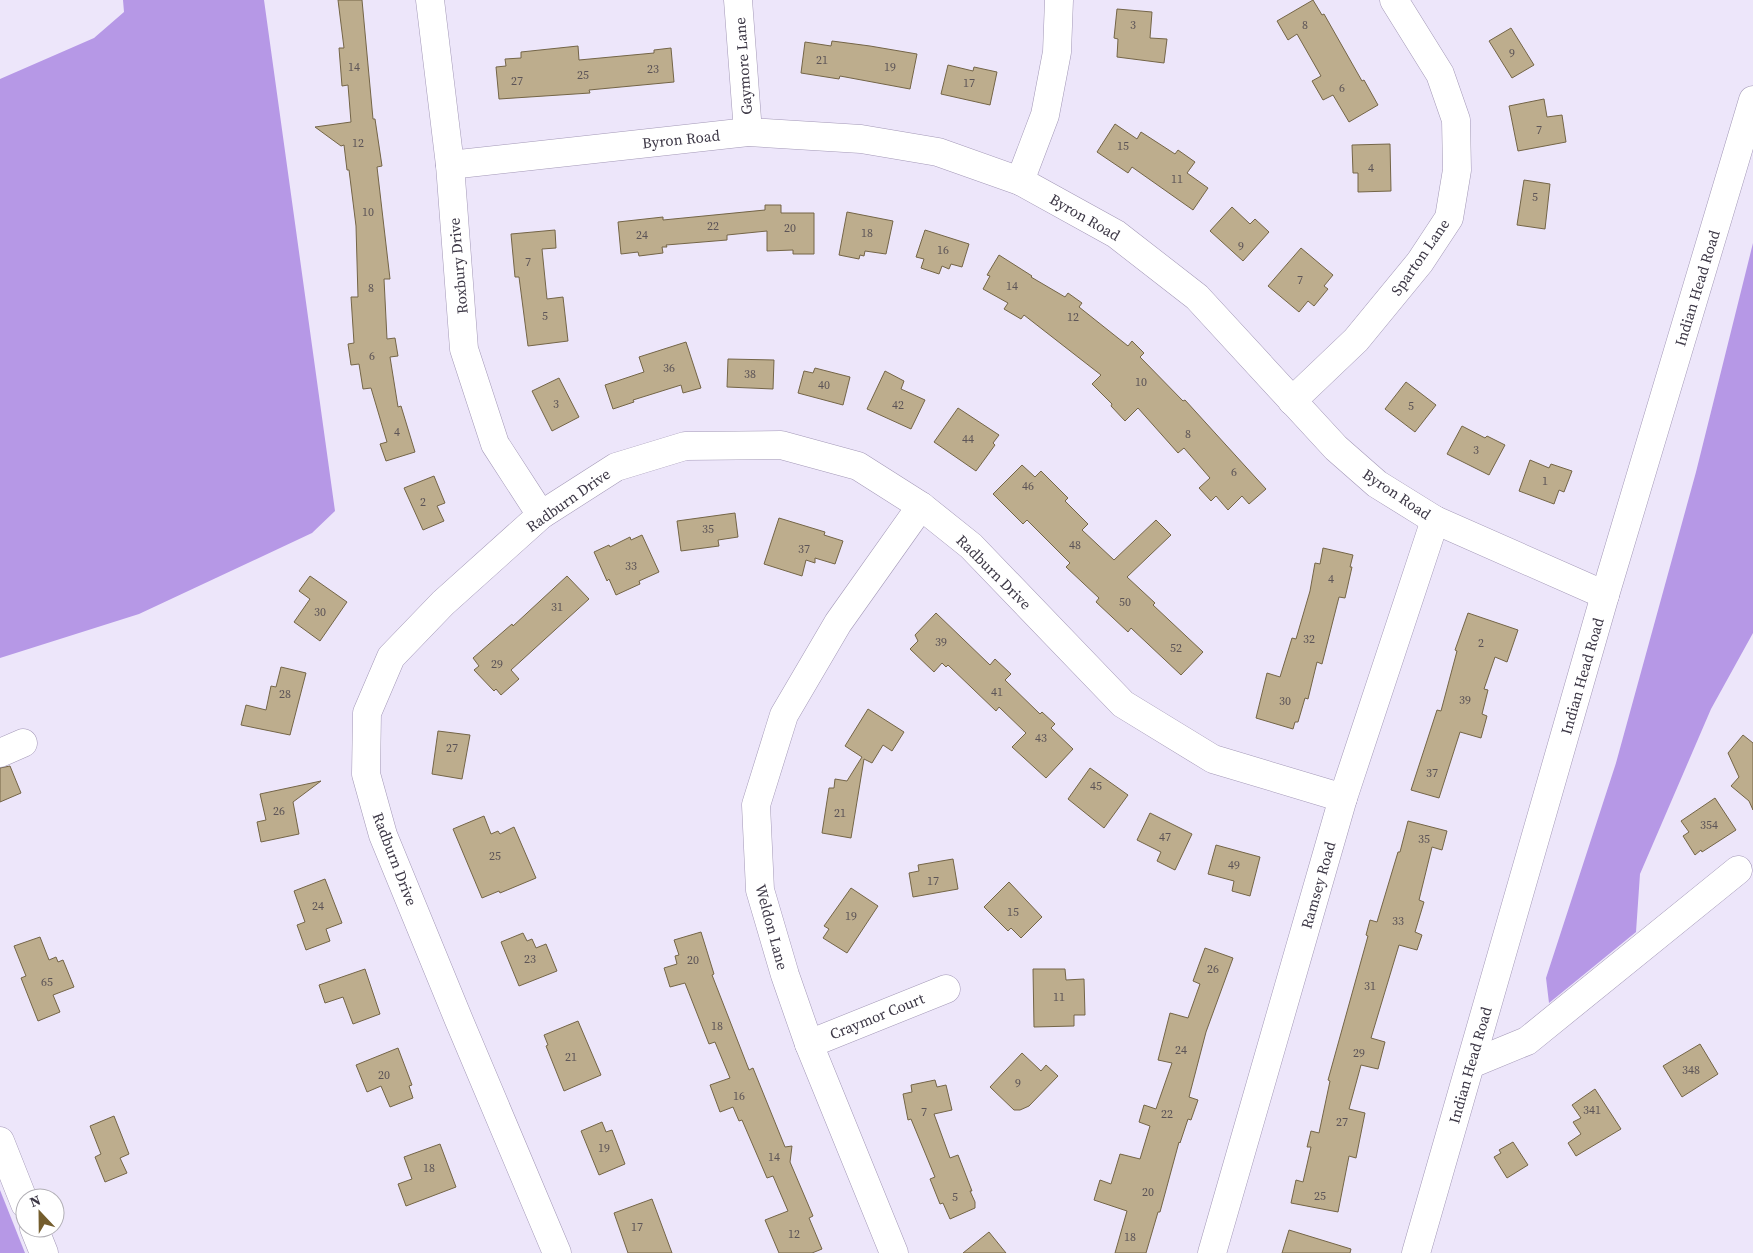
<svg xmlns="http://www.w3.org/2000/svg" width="1753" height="1253" font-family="'Source Serif 4',serif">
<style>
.forest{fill:#b698e6}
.building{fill:#bdad8d;stroke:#746547}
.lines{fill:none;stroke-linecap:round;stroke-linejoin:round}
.minor-casing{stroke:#a398b7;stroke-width:29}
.major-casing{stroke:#a398b7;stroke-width:29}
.minor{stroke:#fff;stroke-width:28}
.major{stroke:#fff;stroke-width:28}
.labels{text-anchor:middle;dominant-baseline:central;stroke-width:5;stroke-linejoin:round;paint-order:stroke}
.number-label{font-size:12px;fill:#5c5457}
.street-label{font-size:15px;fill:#3c3745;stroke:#fff}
</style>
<rect width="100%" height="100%" fill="#ede6fa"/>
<g class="forest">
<polygon points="123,0 264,0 335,511 312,533 139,614 0,658 0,79 94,38 124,12"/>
<polygon points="1753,243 1753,633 1711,709 1640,874 1636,932 1549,1003 1546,978 1616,763 1696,472"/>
<polygon points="0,1190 25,1253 0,1253"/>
</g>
<g class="building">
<polygon points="338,0 362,0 373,119 375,119 382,166 377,167 390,279 384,279 387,339 395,338 398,356 390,357 398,407 401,406 415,452 386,461 380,444 387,442 371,388 363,389 359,364 351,365 348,344 354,343 351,297 358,297 356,226 349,170 347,170 344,145 341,146 315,127 351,122 348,85 342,86 339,48 344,48"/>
<polygon points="1313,0 1322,15 1324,14 1362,81 1364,80 1378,105 1349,122 1333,95 1323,100 1312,81 1321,76 1297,34 1288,40 1277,21"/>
<polygon points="1117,9 1152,12 1150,38 1167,39 1164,63 1117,57 1118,39 1114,38"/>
<polygon points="1511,28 1534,65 1512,78 1489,41"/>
<polygon points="832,41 870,46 917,54 910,89 840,76 839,79 801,73 805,42 831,46"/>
<polygon points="578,46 579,60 654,53 654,50 671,48 674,82 589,90 590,93 499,99 496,67 506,66 505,59 521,58 521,52"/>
<polygon points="948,65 973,71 974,67 997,72 990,105 941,94"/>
<polygon points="1544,99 1547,117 1562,115 1566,142 1518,151 1509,106"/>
<polygon points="1115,124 1137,139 1141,132 1175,154 1178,150 1195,162 1187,173 1208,188 1193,210 1132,167 1128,173 1097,152"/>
<polygon points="1390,144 1391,191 1358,192 1358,173 1353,173 1352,145"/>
<polygon points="1524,180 1550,184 1545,229 1517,225"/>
<polygon points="765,205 781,205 781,213 814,213 814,254 793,254 793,250 767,251 767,231 727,235 727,240 666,245 667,247 662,247 663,253 639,256 638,252 621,254 618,222 663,217 663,220 765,210"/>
<polygon points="1232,207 1250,224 1255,219 1269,232 1243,261 1210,231"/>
<polygon points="847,212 893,221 886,254 865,251 864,256 860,255 859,259 839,255"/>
<polygon points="555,230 556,248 542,249 547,299 563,297 568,341 528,346 519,277 515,277 511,234"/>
<polygon points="925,230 969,244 962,267 951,264 949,269 942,266 939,274 921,268 924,259 916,257"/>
<polygon points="1301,248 1333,275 1324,286 1328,289 1314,306 1308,301 1299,312 1268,286"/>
<polygon points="999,255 1032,276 1031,277 1065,297 1068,293 1082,303 1079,307 1128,346 1132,341 1144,353 1140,357 1183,401 1185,400 1266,489 1249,504 1242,496 1228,510 1216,496 1211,501 1199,488 1210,478 1184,448 1178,453 1138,408 1125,421 1111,406 1112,404 1092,384 1101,375 1024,315 1021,319 1004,309 1008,303 983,289 990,276 987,275"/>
<polygon points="686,342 701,388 683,393 681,385 633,400 634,402 613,409 605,385 644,372 639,357"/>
<polygon points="728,359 774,360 773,389 727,387"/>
<polygon points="815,368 850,377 843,405 798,393 804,371 813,373"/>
<polygon points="885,371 904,381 901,389 925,400 911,429 867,409"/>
<polygon points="559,378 579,417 552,431 532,391"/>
<polygon points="1406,382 1436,405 1415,432 1385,409"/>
<polygon points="958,408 999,435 993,443 995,445 976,471 934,442"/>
<polygon points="1462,426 1485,438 1487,436 1505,445 1489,475 1447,454"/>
<polygon points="1530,460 1549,468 1551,464 1572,471 1564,492 1559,490 1554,504 1519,491"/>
<polygon points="1022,465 1035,477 1041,471 1068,498 1065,501 1088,524 1082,530 1114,560 1156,520 1171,535 1127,577 1155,603 1153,605 1203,652 1181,675 1131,628 1128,632 1096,602 1099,598 1066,567 1070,563 1027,520 1023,524 993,494"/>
<polygon points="434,476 445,503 437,506 444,521 423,530 404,488"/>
<polygon points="735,513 738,537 718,540 719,546 681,551 677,521"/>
<polygon points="779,518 825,532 824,535 843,541 835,564 815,558 815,563 806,560 802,576 764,564"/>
<polygon points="642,535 659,572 639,581 640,584 616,595 609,579 607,581 594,552 609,545 610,547 630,537 631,540"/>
<polygon points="1323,548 1353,555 1350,567 1352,567 1345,598 1339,597 1322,664 1317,662 1308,699 1305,698 1298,722 1295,722 1293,729 1256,718 1267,673 1280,677 1292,638 1296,639 1310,591 1315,563 1320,564"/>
<polygon points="310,576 347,602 320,641 294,622 310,599 299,591"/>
<polygon points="567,576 589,599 511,670 519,679 501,695 496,689 494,691 474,670 479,666 473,658 512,624 513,626"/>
<polygon points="936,613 990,665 995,659 1011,674 1005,680 1040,714 1042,712 1055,724 1051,728 1073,749 1046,778 1012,747 1026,733 999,707 996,711 948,665 946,667 942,663 934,672 910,649 918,641 915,635"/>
<polygon points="1468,613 1518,630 1507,662 1495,657 1484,689 1488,690 1482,714 1487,716 1481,738 1460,732 1439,798 1411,790 1437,710 1441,711 1457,651 1455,650"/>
<polygon points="281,667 306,673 290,735 241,725 246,705 266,710 271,686 276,687"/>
<polygon points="868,709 904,732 892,751 883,745 872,763 864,759 851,838 822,833 829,788 834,788 835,779 847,781 862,757 845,746"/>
<polygon points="438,731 470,735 462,779 432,774"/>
<polygon points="1743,735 1753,743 1753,810 1749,801 1731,786 1739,777 1728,753"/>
<polygon points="10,766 21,793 0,802 0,768"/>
<polygon points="1090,768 1128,795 1104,828 1068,799"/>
<polygon points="321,781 293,802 299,834 261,842 257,822 266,820 260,794"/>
<polygon points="1715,798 1736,830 1702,852 1701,850 1695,855 1683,836 1689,832 1681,821"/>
<polygon points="1150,813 1192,834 1175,870 1157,861 1161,852 1137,840"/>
<polygon points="484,816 491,834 498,831 500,834 514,827 536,878 500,893 499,891 482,898 453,829"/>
<polygon points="1408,821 1447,831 1442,850 1432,847 1419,900 1424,902 1415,932 1422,935 1417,950 1399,945 1371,1038 1385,1042 1378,1069 1361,1065 1349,1109 1365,1113 1356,1158 1349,1156 1338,1212 1291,1203 1296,1180 1303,1182 1311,1147 1307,1147 1311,1131 1319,1133 1330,1081 1328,1080 1368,936 1366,935 1370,920 1377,922 1398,852 1400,852"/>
<polygon points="1216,845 1260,857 1250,896 1232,891 1234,881 1208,874"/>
<polygon points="953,859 958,889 913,897 909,873 919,871 918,865"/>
<polygon points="325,879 342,923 326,929 330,941 306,950 297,925 305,922 294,891"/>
<polygon points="1009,882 1042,917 1021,938 1011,928 1008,931 984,907"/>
<polygon points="851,888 878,906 847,953 823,938 829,929 824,926"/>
<polygon points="701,932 714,974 712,975 749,1070 753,1068 785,1147 792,1146 790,1162 813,1216 809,1218 822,1249 812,1253 779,1253 765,1220 788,1211 773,1176 767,1178 742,1120 739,1121 733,1107 720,1112 710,1085 730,1078 715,1042 709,1044 685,983 670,987 664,968 677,964 675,956 679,955 674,940"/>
<polygon points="523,933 527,941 532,939 536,948 546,944 557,971 519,986 501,942"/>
<polygon points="40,937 49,960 56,957 58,962 63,960 74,987 53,995 60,1012 38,1021 21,978 26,976 14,946"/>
<polygon points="1205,948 1233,958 1206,1032 1189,1097 1198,1100 1191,1120 1188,1119 1180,1143 1179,1142 1160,1212 1158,1212 1146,1253 1115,1253 1127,1211 1094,1200 1100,1180 1111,1184 1120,1154 1140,1159 1150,1126 1139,1122 1144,1105 1156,1109 1172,1063 1158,1060 1170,1013 1188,1018 1200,984 1193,981"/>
<polygon points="365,969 380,1014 353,1024 343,997 325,1003 319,985"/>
<polygon points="1033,969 1065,969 1066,980 1084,979 1085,1015 1074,1015 1074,1026 1034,1027"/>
<polygon points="578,1021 601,1075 564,1091 546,1046 548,1045 544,1035"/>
<polygon points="1700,1044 1718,1074 1682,1097 1663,1066"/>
<polygon points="398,1048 412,1085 409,1086 413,1098 390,1107 381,1086 367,1092 356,1065"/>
<polygon points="1022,1053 1041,1071 1046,1065 1058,1076 1029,1106 1020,1110 1014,1110 990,1087"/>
<polygon points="935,1080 937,1087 946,1085 952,1110 934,1114 950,1158 958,1155 972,1191 970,1191 975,1202 975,1208 950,1219 943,1203 940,1204 930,1179 935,1177 911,1119 908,1120 903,1094 912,1092 911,1085"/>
<polygon points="1595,1089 1621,1129 1576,1156 1568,1143 1581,1134 1573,1122 1581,1118 1572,1105"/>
<polygon points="114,1116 129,1154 120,1158 127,1173 105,1182 95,1157 101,1154 90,1126"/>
<polygon points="602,1122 606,1132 612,1130 625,1164 599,1175 581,1131"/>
<polygon points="1513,1142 1528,1165 1507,1178 1494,1157 1501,1153 1499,1150"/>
<polygon points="440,1144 456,1187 406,1206 398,1184 412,1179 404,1157"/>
<polygon points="652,1199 672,1253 628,1253 614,1213"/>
<polygon points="1289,1230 1351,1249 1350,1253 1282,1253"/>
<polygon points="989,1232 1006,1253 963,1253"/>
</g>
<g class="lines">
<defs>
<g id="minor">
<polyline points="430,0 450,165 464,349 495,444 541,515"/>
<polyline points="738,0 748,132"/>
<polyline points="450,165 748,132 861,139 938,152 1020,181 1116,234 1197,297 1336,448 1377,484 1435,520 1605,595"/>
<polyline points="1020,181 1045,115 1057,52 1059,0"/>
<polyline points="1292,401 1356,340 1420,262 1449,218 1457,170 1456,120 1440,74 1394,0"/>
<polyline points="0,753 23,743"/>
<polyline points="809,1044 946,989"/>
<polyline points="1471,1064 1527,1041 1738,870"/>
<polyline points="0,1141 25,1204"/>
<polyline points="34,1228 44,1253"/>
<polyline points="557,1253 458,1018 383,835 366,774 367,713 391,657 443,603 541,515 616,467 685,446 781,445 858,466 921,506 971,546 1123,704 1213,759 1343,798"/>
<polyline points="894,1253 809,1044 785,975 760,890 756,805 784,715 838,623 921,506"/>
<polyline points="1212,1253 1343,798 1435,520"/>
</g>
<polyline id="major" points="1416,1253 1605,595 1753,100"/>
</defs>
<use href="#minor" class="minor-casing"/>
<use href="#major" class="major-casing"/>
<use href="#minor" class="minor"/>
<use href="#major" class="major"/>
</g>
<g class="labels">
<g class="number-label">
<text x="1133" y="25">3</text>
<text x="1305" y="25">8</text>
<text x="1512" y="53">9</text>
<text x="822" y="60">21</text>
<text x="354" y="67">14</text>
<text x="890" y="67">19</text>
<text x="653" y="69">23</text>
<text x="583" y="75">25</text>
<text x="517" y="81">27</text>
<text x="969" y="83">17</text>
<text x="1342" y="88">6</text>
<text x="1539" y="130">7</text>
<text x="358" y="143">12</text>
<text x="1123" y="146">15</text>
<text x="1371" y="168">4</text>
<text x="1177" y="179">11</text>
<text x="1535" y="197">5</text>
<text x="368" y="212">10</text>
<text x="713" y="226">22</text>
<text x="790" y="228">20</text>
<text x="867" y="233">18</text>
<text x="642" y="235">24</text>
<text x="1241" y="246">9</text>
<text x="943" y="250">16</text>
<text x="528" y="262">7</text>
<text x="1300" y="280">7</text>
<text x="1012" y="286">14</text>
<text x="371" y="288">8</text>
<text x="545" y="316">5</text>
<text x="1073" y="317">12</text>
<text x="372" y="356">6</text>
<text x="669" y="368">36</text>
<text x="750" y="374">38</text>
<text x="1141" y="382">10</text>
<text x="824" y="385">40</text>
<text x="556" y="404">3</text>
<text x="898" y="405">42</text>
<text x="1411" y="406">5</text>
<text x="397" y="432">4</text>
<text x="1188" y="434">8</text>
<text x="968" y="439">44</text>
<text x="1476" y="450">3</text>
<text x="1234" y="472">6</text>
<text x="1545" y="481">1</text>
<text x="1028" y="486">46</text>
<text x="423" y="502">2</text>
<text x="708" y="529">35</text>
<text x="1075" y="545">48</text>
<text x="804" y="549">37</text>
<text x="631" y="566">33</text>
<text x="1331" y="579">4</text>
<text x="1125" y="602">50</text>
<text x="557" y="607">31</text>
<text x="320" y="612">30</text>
<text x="1309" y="639">32</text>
<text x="941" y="642">39</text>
<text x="1481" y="643">2</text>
<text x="1176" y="648">52</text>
<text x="497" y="664">29</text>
<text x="997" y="692">41</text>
<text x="285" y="694">28</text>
<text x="1465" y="700">39</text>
<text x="1285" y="701">30</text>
<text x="1041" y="738">43</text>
<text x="452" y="748">27</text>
<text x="1432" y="773">37</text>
<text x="1096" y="786">45</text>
<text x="279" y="811">26</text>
<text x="840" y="813">21</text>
<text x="1709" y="825">354</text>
<text x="1165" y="837">47</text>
<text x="1424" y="839">35</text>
<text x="495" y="856">25</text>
<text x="1234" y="865">49</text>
<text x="933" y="881">17</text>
<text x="318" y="906">24</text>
<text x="1013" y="912">15</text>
<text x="851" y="916">19</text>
<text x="1398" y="921">33</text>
<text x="530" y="959">23</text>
<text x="693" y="960">20</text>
<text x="1213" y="969">26</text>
<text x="47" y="982">65</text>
<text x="1370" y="986">31</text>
<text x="1059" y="997">11</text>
<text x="717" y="1026">18</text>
<text x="1181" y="1050">24</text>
<text x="1359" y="1053">29</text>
<text x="571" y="1057">21</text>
<text x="1691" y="1070">348</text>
<text x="384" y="1075">20</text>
<text x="1018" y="1083">9</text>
<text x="739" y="1096">16</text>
<text x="1592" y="1110">341</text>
<text x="924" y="1112">7</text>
<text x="1167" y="1114">22</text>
<text x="1342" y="1122">27</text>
<text x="604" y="1148">19</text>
<text x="774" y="1157">14</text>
<text x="429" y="1168">18</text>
<text x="1148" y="1192">20</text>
<text x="1320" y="1196">25</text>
<text x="955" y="1197">5</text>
<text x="637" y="1227">17</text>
<text x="794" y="1234">12</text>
<text x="1130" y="1237">18</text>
</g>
<g class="street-label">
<text transform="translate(743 66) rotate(-94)">Gaymore Lane</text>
<text transform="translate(681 139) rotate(-6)">Byron Road</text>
<text transform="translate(1085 217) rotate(30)">Byron Road</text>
<text transform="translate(1420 257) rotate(-55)">Sparton Lane</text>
<text transform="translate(458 266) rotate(-95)">Roxbury Drive</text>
<text transform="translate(1697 288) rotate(-73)">Indian Head Road</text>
<text transform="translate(1397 494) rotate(34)">Byron Road</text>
<text transform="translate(568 500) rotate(-35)">Radburn Drive</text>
<text transform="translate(994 572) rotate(45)">Radburn Drive</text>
<text transform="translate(1582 676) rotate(-74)">Indian Head Road</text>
<text transform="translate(395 859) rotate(69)">Radburn Drive</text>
<text transform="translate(1318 885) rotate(-74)">Ramsey Road</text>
<text transform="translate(772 927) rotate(75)">Weldon Lane</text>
<text transform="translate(877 1016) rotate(-22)">Craymor Court</text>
<text transform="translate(1470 1065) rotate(-74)">Indian Head Road</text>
</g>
</g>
<g transform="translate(40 1213) rotate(338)"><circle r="24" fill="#ffffff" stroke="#b1afb5"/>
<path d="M0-4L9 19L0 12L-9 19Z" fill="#745d2d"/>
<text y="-8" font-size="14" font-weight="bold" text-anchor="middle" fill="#3c3745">N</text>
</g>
</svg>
